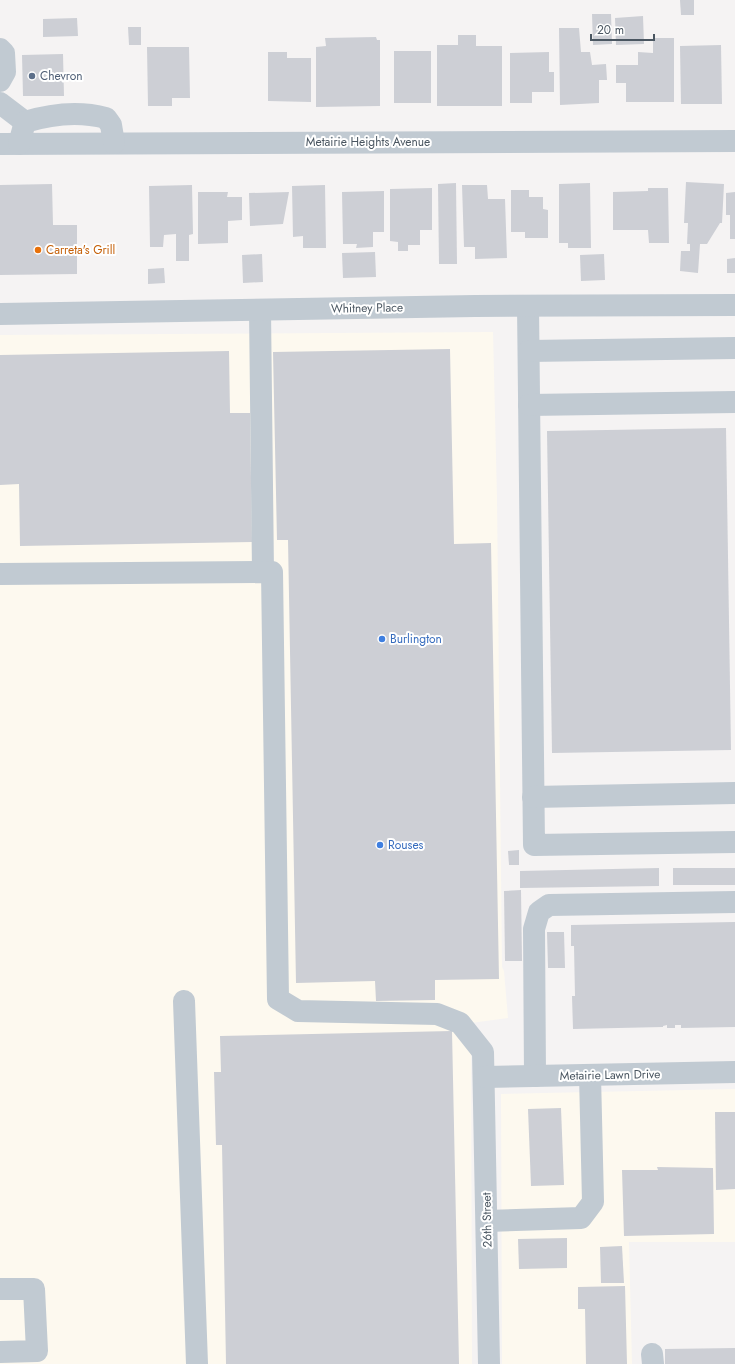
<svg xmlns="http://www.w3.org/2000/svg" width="735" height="1364" font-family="Jost,sans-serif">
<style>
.commercial{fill:#fdf9ef}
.building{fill:#cdcfd5}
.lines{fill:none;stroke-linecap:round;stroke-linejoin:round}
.minor{stroke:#c1cad2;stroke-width:22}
.service-dot{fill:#5c6f8a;stroke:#fff;stroke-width:1.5}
.food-dot{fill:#e8710a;stroke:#fff;stroke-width:1.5}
.shop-dot{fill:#3f7fe0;stroke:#fff;stroke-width:1.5}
.labels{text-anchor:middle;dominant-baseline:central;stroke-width:4;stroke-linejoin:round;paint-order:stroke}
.service-label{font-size:12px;fill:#4e5e75;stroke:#fff;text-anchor:start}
.street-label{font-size:12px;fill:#4a5661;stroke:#fff}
.food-label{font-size:12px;fill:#c56008;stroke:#fff;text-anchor:start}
.shop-label{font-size:12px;fill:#366cbe;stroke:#fff;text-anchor:start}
</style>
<rect width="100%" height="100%" fill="#f5f3f3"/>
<g class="commercial">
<polygon points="493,332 497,498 502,967 504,971 508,1018 471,1023 472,1364 0,1364 0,335"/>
<polygon points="735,1089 735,1242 629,1242 632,1364 502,1364 501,1094"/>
</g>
<g class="building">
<polygon points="680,0 694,0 694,15 681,15"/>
<polygon points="592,14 611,14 612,44 593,45"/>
<polygon points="643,16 644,44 616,45 615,18"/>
<polygon points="77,18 78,36 43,37 43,19"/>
<polygon points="128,27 141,27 141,45 129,45"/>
<polygon points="559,28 579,28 581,52 590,52 592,65 606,64 607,80 599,80 599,103 560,105"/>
<polygon points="458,35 476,35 476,46 502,46 502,106 437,106 437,45 458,45"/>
<polygon points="376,37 377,40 380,40 380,106 316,107 316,47 326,46 325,38"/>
<polygon points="653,38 674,38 674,102 626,102 626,83 616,83 616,65 638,65 638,52 653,53"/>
<polygon points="721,45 722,104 681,104 680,46"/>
<polygon points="147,47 189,47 190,98 172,98 172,106 148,106"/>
<rect x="394" y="51" width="37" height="52"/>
<polygon points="268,52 287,52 287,58 311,58 311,102 268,101"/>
<polygon points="549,52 549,72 554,72 554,92 532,92 532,103 510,103 510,53"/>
<polygon points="63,54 64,96 23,96 22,55"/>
<polygon points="686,182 724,184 722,223 720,223 707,244 700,244 698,273 680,271 681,251 690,251 690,244 687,244 688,223 684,223"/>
<polygon points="456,183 457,264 439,264 438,184"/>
<polygon points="590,183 591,248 568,248 568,243 559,243 559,184"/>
<polygon points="52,184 53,225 77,225 77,274 0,275 0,185"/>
<polygon points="192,185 193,234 189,235 189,261 176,261 176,234 164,235 163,247 150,247 149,186"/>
<polygon points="325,185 326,248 303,248 303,236 293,237 292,186"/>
<polygon points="462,185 487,185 488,199 505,199 507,258 475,259 475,247 464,247"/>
<polygon points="432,188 432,230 420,230 420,245 408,245 408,251 398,251 398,242 390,241 390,189"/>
<polygon points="648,188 668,188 669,243 649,243 648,230 613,230 613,192 648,191"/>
<polygon points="511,190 529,190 529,197 543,197 543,209 548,210 548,238 525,238 525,232 511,232"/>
<polygon points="384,191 384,232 373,232 373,247 356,248 357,244 343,244 342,192"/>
<polygon points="198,192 228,192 227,197 242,197 242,220 228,221 228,243 198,244"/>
<polygon points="289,192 283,224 250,226 249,193"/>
<polygon points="735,192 735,239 730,239 730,215 726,215 726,193"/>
<polygon points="375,252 376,277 343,278 342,253"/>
<polygon points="262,254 263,282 243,283 242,255"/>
<polygon points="604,254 605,280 581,281 580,255"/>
<polygon points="735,258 735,273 727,273 727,259"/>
<polygon points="164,268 165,283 148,284 148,269"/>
<polygon points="450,349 454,544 491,543 499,979 435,980 435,1000 376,1001 375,981 296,983 288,540 277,540 273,352"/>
<polygon points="229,351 230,413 250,413 252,542 20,546 19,484 0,485 0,355"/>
<polygon points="726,428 731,750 552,753 547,431"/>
<polygon points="519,850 519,865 509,865 508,851"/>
<polygon points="659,868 659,886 520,888 520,871"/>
<rect x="673" y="868" width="62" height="17"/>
<polygon points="521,890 522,961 505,961 504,891"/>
<polygon points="735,922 735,1027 681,1028 681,1025 675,1025 675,1028 667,1028 667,1025 663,1026 663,1027 573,1029 572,996 575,996 574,946 571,946 571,925"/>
<polygon points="547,932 564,932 565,968 548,968"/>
<polygon points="452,1031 459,1364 226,1364 222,1145 216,1145 214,1072 221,1072 220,1036"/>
<polygon points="561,1108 564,1185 531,1186 528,1109"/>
<polygon points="715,1112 735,1112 735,1189 716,1190"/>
<polygon points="657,1167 713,1168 714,1234 624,1236 622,1170 658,1170"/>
<polygon points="567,1238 567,1268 519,1269 518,1239"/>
<polygon points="622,1246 624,1283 601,1283 600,1247"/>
<polygon points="625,1286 627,1364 586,1364 585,1309 578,1309 578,1287"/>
<polygon points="735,1348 735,1364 665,1364 665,1349"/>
</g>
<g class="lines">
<g class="minor">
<polyline points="0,49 4,53 5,72 0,81"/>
<polyline points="0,103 25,122"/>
<polyline points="0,144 735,141"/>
<path d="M19 144 25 122C51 114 80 111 106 118L111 125 114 143"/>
<polyline points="528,306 534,845 735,842"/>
<polyline points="260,310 263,572"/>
<polyline points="0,314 475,306 735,305"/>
<polyline points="529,351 735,348"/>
<polyline points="529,405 735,402"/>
<polyline points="0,574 272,572 278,999 298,1011 437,1014 460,1023 483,1052 489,1364"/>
<polyline points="533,797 735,793"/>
<polyline points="184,1001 197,1364"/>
<polyline points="535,1076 534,929 539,912 549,905 735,902"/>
<polyline points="485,1077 735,1072"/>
<polyline points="487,1221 581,1218 593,1202 590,1075"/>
<polyline points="0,1289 34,1289 37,1351 0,1352"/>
<polyline points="652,1354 653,1364"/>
</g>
</g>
<circle class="service-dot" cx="32" cy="76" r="4"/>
<circle class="food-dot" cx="38" cy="250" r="4"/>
<g class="shop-dot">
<circle cx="382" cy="639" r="4"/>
<circle cx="380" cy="845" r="4"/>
</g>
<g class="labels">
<g class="service-label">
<text x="40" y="76">Chevron</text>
</g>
<g class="street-label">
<text x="368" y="142">Metairie Heights Avenue</text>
<text transform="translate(367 308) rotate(-1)">Whitney Place</text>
<text transform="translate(610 1075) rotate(-1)">Metairie Lawn Drive</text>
<text transform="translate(487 1220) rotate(-91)">26th Street</text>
</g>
<g class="food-label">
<text x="46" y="250">Carreta's Grill</text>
</g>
<g class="shop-label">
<text x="390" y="639">Burlington</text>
<text x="388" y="845">Rouses</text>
</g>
</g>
<path d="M591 34v6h63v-6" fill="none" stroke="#4a5661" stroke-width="2"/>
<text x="597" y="34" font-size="12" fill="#4a5661" stroke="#ffffff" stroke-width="3" paint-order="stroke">20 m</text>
</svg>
